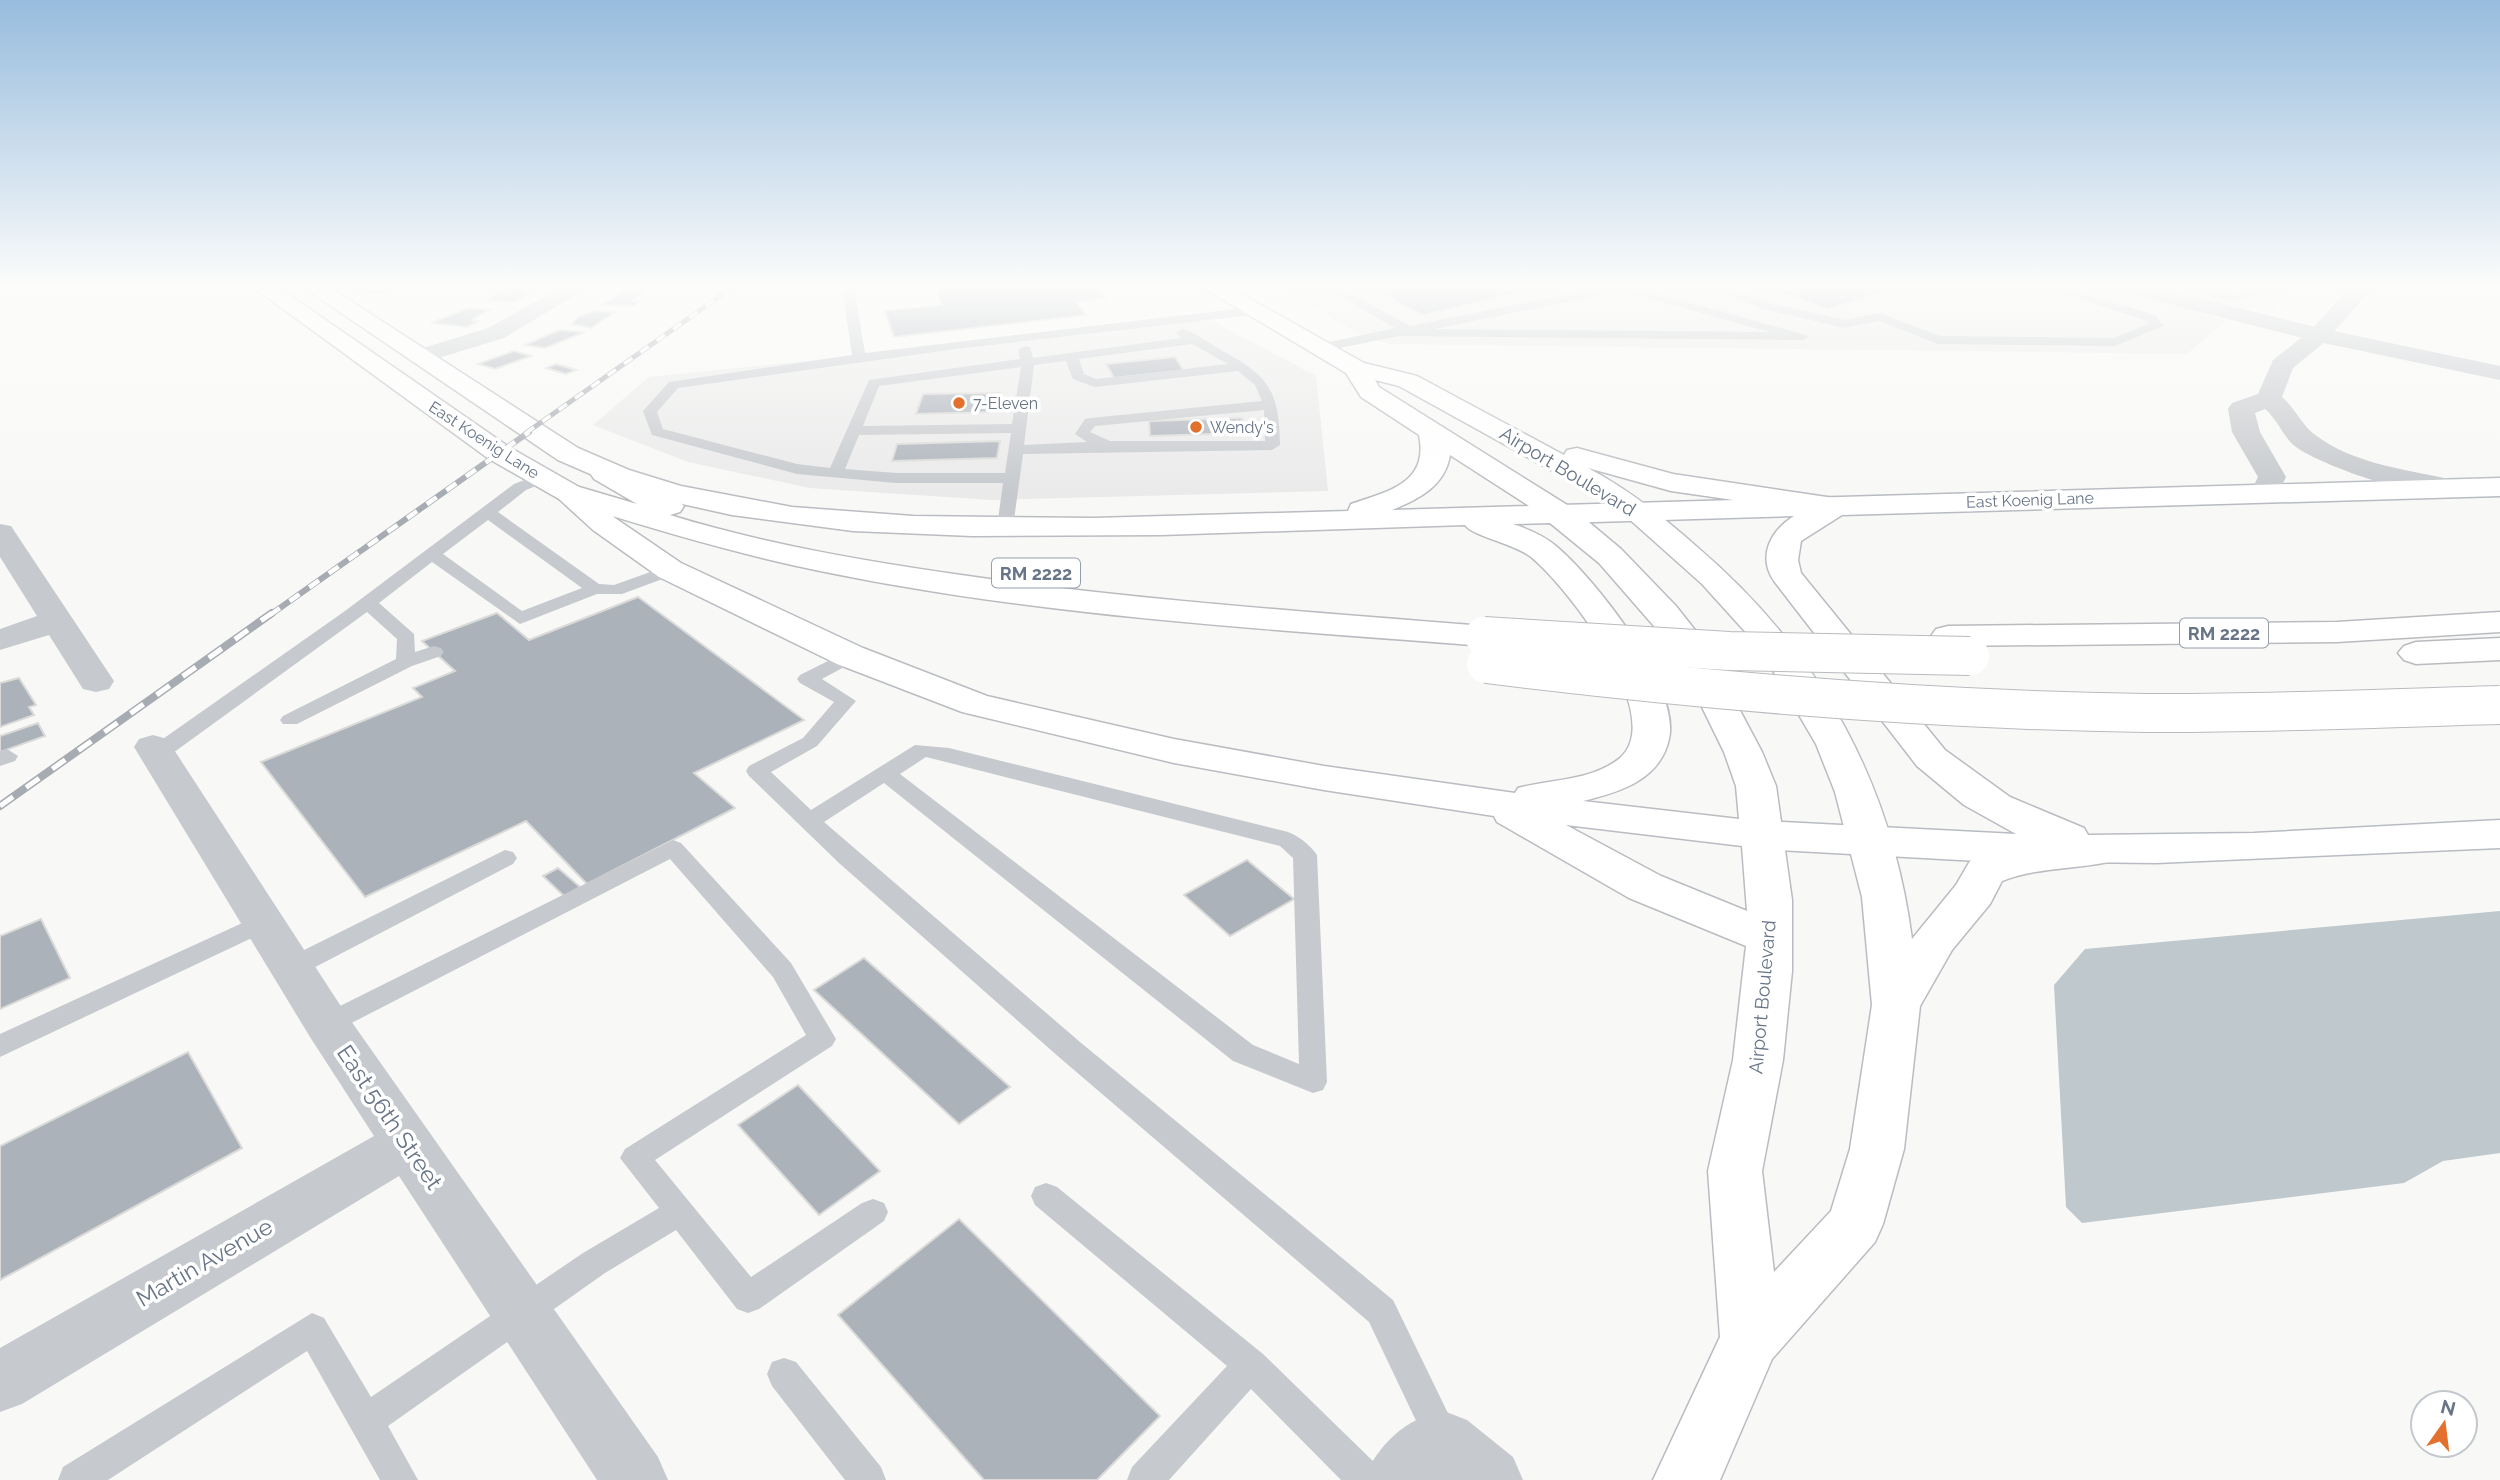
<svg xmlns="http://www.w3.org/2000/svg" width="2500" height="1480" font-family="Raleway,sans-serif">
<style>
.built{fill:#e9eae9}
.water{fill:#bfc8cd}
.building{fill:#acb2ba;stroke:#dadad8;stroke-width:2}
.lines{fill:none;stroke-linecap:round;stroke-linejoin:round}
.secondary-casing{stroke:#b8bcc2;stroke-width:3}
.primary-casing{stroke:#b9bcc1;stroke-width:3}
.motorway-casing{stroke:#b9bbbf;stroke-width:3}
.service{fill:#c6c9cd;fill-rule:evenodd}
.minor{fill:#c6c9cd;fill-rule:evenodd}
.tertiary{fill:#c6c9cd;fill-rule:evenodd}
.secondary{fill:#fff;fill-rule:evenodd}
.primary{fill:#fff;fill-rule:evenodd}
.motorway{fill:#fff;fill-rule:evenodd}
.rail-far2-casing{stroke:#a7abb2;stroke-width:5}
.rail-far1-casing{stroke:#a7abb2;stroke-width:6}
.rail-casing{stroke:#a7abb2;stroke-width:8}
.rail-far2{stroke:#fff;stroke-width:3.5;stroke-dasharray:10;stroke-linecap:butt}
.rail-far1{stroke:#fff;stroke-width:4.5;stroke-dasharray:12;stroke-linecap:butt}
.rail{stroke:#fff;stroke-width:5;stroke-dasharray:16;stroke-linecap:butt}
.motorway-bridge-casing{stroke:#b9bbbf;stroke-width:40;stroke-linecap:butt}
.motorway-bridge{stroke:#fff;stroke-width:38}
.poi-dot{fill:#e3702c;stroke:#fff;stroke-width:2.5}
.labels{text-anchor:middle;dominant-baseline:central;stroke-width:7;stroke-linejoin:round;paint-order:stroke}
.far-poi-label{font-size:16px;fill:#687587;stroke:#fff;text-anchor:start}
.far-street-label{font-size:16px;fill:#687587;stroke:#fff}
.shield{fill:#fff;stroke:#959eab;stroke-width:2}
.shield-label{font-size:18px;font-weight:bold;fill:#687587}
.street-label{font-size:19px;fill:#687587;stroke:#fff}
.near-street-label{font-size:23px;fill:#687587;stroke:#fff}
</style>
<rect width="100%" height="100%" fill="#f8f9f6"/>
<g class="built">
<polygon points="1279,287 2106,287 2227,320 2187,354 1389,344 1358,333"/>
<polygon points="2166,287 2291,287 2270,312 2228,305"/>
<polygon points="1211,320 1316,376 1328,491 992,500 810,488 688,462 593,425 649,377"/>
</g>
<polygon class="water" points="2500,911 2500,1153 2443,1161 2404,1183 2082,1223 2066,1207 2054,985 2085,949"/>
<g class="building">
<polygon points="386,287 384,288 389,290 375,294 349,288"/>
<polygon points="509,287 529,289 523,292 530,293 514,302 486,300"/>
<polygon points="934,287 1098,287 1106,298 1076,302 1086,315 894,337 885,311 942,305"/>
<polygon points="1368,287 1542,287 1423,315"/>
<polygon points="1765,287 1897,287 1898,288 1828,309"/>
<polygon points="622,291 645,292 632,301 641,301 633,306 603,305"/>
<polygon points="469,308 490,310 474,318 472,320 478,321 467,327 431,323"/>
<polygon points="594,311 615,312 591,328 572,324 578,317"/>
<polygon points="559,330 585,332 545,348 525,345"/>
<polygon points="514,351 531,356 495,369 478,364"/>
<polygon points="1175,357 1184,371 1114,378 1106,364"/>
<polygon points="556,364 576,370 566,374 546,368"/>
<polygon points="1000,393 995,412 916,414 923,394"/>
<polygon points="1242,418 1244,433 1150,436 1149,421"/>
<polygon points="1000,441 997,458 892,461 897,444"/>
<polygon points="638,597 804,720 694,773 735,808 587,884 526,821 365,897 261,762 422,697 413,688 455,671 422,641 497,613 529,640"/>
<polygon points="19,678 36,705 29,707 34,715 0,727 0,683"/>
<polygon points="38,723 45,736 0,752 0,736"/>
<polygon points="1247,860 1294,899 1230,936 1184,895"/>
<polygon points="558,868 580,887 564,896 543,876"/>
<polygon points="41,919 70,978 0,1009 0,936"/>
<polygon points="864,958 1010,1087 959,1124 814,990"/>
<polygon points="188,1052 242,1148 0,1280 0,1146"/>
<polygon points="798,1085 880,1171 819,1215 738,1125"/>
<polygon points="959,1219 1160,1416 1097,1480 984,1480 838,1315"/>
</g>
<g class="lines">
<defs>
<path id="secondary" d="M2500 478V496L1842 515 1801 541 1798 560 1801 573 1945 750 2010 797 2084 828 2088 835 2254 833 2500 820V848L2156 863 1978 861 1762 849 1747 845 1741 835 1747 825 1762 821 2016 834 1964 805 1917 766 1774 581C1757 556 1771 530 1794 516L1561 523 1550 520 1546 514 1550 508 1561 505Z"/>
<path id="primary" d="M253 287H278L509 447 579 487 615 518 681 563 863 648 987 696 1174 739 1324 766 1515 793 1518 788C1551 779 1592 781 1620 758 1668 716 1566 585 1531 557 1515 544 1472 536 1465 525L1161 535 972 536 853 531 732 515 664 500 609 482 558 460 303 287H329L578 448 629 470 681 486 792 507 913 516 1094 518 1348 511 1351 504C1389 491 1429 483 1419 435L1361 397 1346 373 1202 287H1229L1364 363 1417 376 1564 455 1567 450 1577 448 1673 474 1847 500 1851 506 1847 512 1836 515 1671 491 1588 468C1628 489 1662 516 1696 546 1818 650 1891 779 1912 939L1956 885 1970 861C2008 847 2082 828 2121 839L2127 849 2121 859C2082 870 2040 866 2002 881L1990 904 1952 950 1920 1006 1904 1149 1883 1224 1875 1242 1772 1359 1720 1480H1653L1720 1337 1708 1171 1733 1060 1746 946 1629 898 1497 822 1494 816 1324 790 1174 763 962 712 837 664 659 577 593 530 559 499 489 459ZM1375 380 1399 386 1594 494 1628 518 1702 584 1759 647 1816 744 1835 792 1862 897 1872 1005 1850 1149 1831 1211 1774 1272 1762 1171 1783 1060 1792 971V900L1776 786 1762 752 1702 639 1676 606 1621 549 1572 508 1379 387ZM1450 455 1529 506 1392 510C1419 499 1445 486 1450 455ZM1550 523 1599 563 1673 648 1724 752 1736 786 1739 819 1583 801C1620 792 1660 780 1669 739 1681 687 1594 578 1556 546 1543 535 1528 529 1513 524ZM1566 825 1742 846 1747 911 1661 876Z"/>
<g id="motorway">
<path d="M604 464C615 467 680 500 684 506L680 512 670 515C764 544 863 561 961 575 1134 600 1309 612 1484 626L1496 629 1501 636 1496 643 1484 646C1253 628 1019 615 792 565 713 547 636 524 559 499L554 493 559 487 569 484 637 504 594 479 590 473 594 467Z"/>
<polygon points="2500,612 2500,632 2337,642 1948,646 1936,643 1931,636 1936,629 1948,626 2337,622"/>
<polygon points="2500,638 2500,660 2416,664 2404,660 2398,653 2404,646 2416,642"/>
</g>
</defs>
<use href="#secondary" class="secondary-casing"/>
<use href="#primary" class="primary-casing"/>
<use href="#motorway" class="motorway-casing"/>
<g class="service">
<path d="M842 287H854L865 353 1252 307 1258 311 1252 315 956 349 678 388 657 412 663 429 797 464 830 468 869 380 1020 359 1018 350 1025 346 1030 347 1033 358 1181 338 1176 333 1182 329C1196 333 1209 343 1221 350 1269 376 1279 390 1280 445L1272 450 1023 454 1013 527 1005 532 997 527 1003 483H896L797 474 652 435 643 411 669 382 852 355ZM1192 344 1228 364 1096 379 1084 374 1079 359ZM1066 361 1073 379 1095 387 1238 371 1255 385 1262 401 1090 418 1085 419 1075 434 1087 442 1024 445 1034 365ZM1021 367 1012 424 863 426 879 386ZM1264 410 1265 441H1110L1090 432 1095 426ZM1011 433 1005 473H896L845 469 859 435Z"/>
<path d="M1324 287H1339L1410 326 1603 287H1634L1809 336 1803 340 1399 336 1320 352 1313 348 1315 345 1395 328ZM1621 291 1770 332 1434 329Z"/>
<polygon points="1707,287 1725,287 1771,303 1844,320 1880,313 1940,336 2113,338 2149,324 2147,321 2043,287 2062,287 2155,315 2163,326 2115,346 1938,344 1879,321 1844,328 1763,309"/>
<path d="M2190 287 2239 293 2255 287H2269C2250 306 2210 302 2190 287Z"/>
<polygon points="2334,287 2357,287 2364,291 2358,295"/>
<path d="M542 473 548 475V481L526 490 498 512 599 584 614 585 670 565 679 570 676 574 622 594H597L520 624 432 562 379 603 414 634 415 652 434 646 441 648 444 652 441 656 412 666 297 724H283L280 720 283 716 396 659 397 639 367 612 166 758H150L147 753 150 748 345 611 514 484ZM488 520 582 588 522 611 443 554Z"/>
<path d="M850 650 857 652 860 656 857 660 822 679 856 701 817 746 771 772 811 810 915 745 949 748 1288 832C1299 836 1310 845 1317 855L1327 1082 1323 1090 1313 1093 1233 1061 884 783 824 822 1080 1042 1393 1300 1460 1438 1454 1450 1442 1456 1430 1450 1369 1322 1060 1058 839 863 749 776 746 771 749 766 803 738 834 702 800 683 797 679 800 675ZM926 757 1280 846 1293 858 1299 1064 1253 1045 900 774Z"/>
<polygon points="7,749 18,756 15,761 0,766 0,751"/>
<polygon points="673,840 681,843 791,963 836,1039 832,1046 655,1160 751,1277 862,1203 873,1199 884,1203 888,1212 884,1221 759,1309 748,1313 737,1309 676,1230 605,1273 388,1426 418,1480 380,1480 307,1351 108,1480 58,1480 63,1467 312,1313 324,1318 371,1397 583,1253 659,1208 620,1158 625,1149 806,1035 773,977 670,859 336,1031 327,1034 318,1031 314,1024 318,1017"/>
<polygon points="505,850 513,852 517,858 513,864 300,975 291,977 282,975 278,968 282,961"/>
<polygon points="264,913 273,916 276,922 273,928 0,1057 0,1034"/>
<polygon points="1046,1183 1057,1187 1263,1354 1379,1467 1384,1480 1341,1480 1251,1389 1169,1480 1127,1480 1132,1467 1227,1366 1035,1205 1031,1196 1035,1187"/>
<polygon points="784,1358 796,1362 881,1467 886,1480 845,1480 772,1386 767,1374 772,1362"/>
</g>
<g class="minor">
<polygon points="562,287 589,287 504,338 419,364 410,362 407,357 410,352 488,328"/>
<polygon points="2118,287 2156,287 2319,328 2500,366 2500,380 2319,342 2121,292"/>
<polygon points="0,524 11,526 114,681 109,689 96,692 83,689 49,635 0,650 0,629 37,616 0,557"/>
<polygon points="153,735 167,739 344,1011 658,1457 668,1480 597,1480 399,1176 22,1404 0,1412 0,1348 374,1136 310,1037 134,747 139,739"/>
<path d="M1444 1411 1467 1420 1513 1457 1523 1480H1363C1377 1446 1406 1417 1444 1411Z"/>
</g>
<path class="tertiary" d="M2350 287H2373L2327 340 2293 368 2282 397C2295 408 2302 425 2314 434 2356 467 2416 470 2466 483L2471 489 2466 495C2433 504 2325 468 2296 447 2283 437 2278 420 2265 409L2255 413 2260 432 2286 477 2275 499 2265 502 2255 499 2250 493 2258 477 2232 432 2228 409 2232 403 2258 394 2273 360 2311 330Z"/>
<use href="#secondary" class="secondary"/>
<use href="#primary" class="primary"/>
<use href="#motorway" class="motorway"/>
<defs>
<polyline id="rail-far2" points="526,433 733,287"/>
<polyline id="rail-far1" points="270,615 529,432"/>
<polyline id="rail" points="0,806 272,613"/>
</defs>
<use href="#rail-far2" class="rail-far2-casing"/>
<use href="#rail-far1" class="rail-far1-casing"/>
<use href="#rail" class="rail-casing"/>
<use href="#rail-far2" class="rail-far2"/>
<use href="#rail-far1" class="rail-far1"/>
<use href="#rail" class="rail"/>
<defs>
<g id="motorway-bridge">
<polyline points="1484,636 1729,651 1970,656"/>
<path d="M1486 664C1705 691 1925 710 2145 713 2264 714 2382 708 2500 705"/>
</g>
</defs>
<use href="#motorway-bridge" class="motorway-bridge-casing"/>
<use href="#motorway-bridge" class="motorway-bridge"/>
</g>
<linearGradient id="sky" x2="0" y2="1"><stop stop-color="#97bcdd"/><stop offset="0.58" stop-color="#fcfcfb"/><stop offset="1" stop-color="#fcfcfb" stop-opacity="0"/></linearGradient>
<rect width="2500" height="494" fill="url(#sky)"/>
<g class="poi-dot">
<circle cx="959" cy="403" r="7"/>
<circle cx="1196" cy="427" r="7"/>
</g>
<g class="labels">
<g class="far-poi-label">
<text x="973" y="403">7-Eleven</text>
<text x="1210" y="427">Wendy's</text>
</g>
<g class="far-street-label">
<text transform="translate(484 440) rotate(33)">East Koenig Lane</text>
<text transform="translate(2030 500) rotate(-2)">East Koenig Lane</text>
</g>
<g class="shield">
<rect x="992" y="558.5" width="88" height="29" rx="5"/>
<rect x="2180" y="618.5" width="88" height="29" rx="5"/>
</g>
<g class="shield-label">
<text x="1036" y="573">RM 2222</text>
<text x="2224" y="633">RM 2222</text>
</g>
<g class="street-label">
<text transform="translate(1568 471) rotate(31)">Airport Boulevard</text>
<text transform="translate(1762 997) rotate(-85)">Airport Boulevard</text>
</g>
<g class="near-street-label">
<text transform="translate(390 1117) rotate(56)">East 56th Street</text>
<text transform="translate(204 1262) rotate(-30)">Martin Avenue</text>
</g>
</g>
<g transform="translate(2444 1424) rotate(14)"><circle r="33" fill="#ffffff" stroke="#c3c8cf" stroke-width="2"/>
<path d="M0-5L12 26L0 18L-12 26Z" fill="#e3702c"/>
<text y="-10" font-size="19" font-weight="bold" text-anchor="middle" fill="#687587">N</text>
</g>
</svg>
